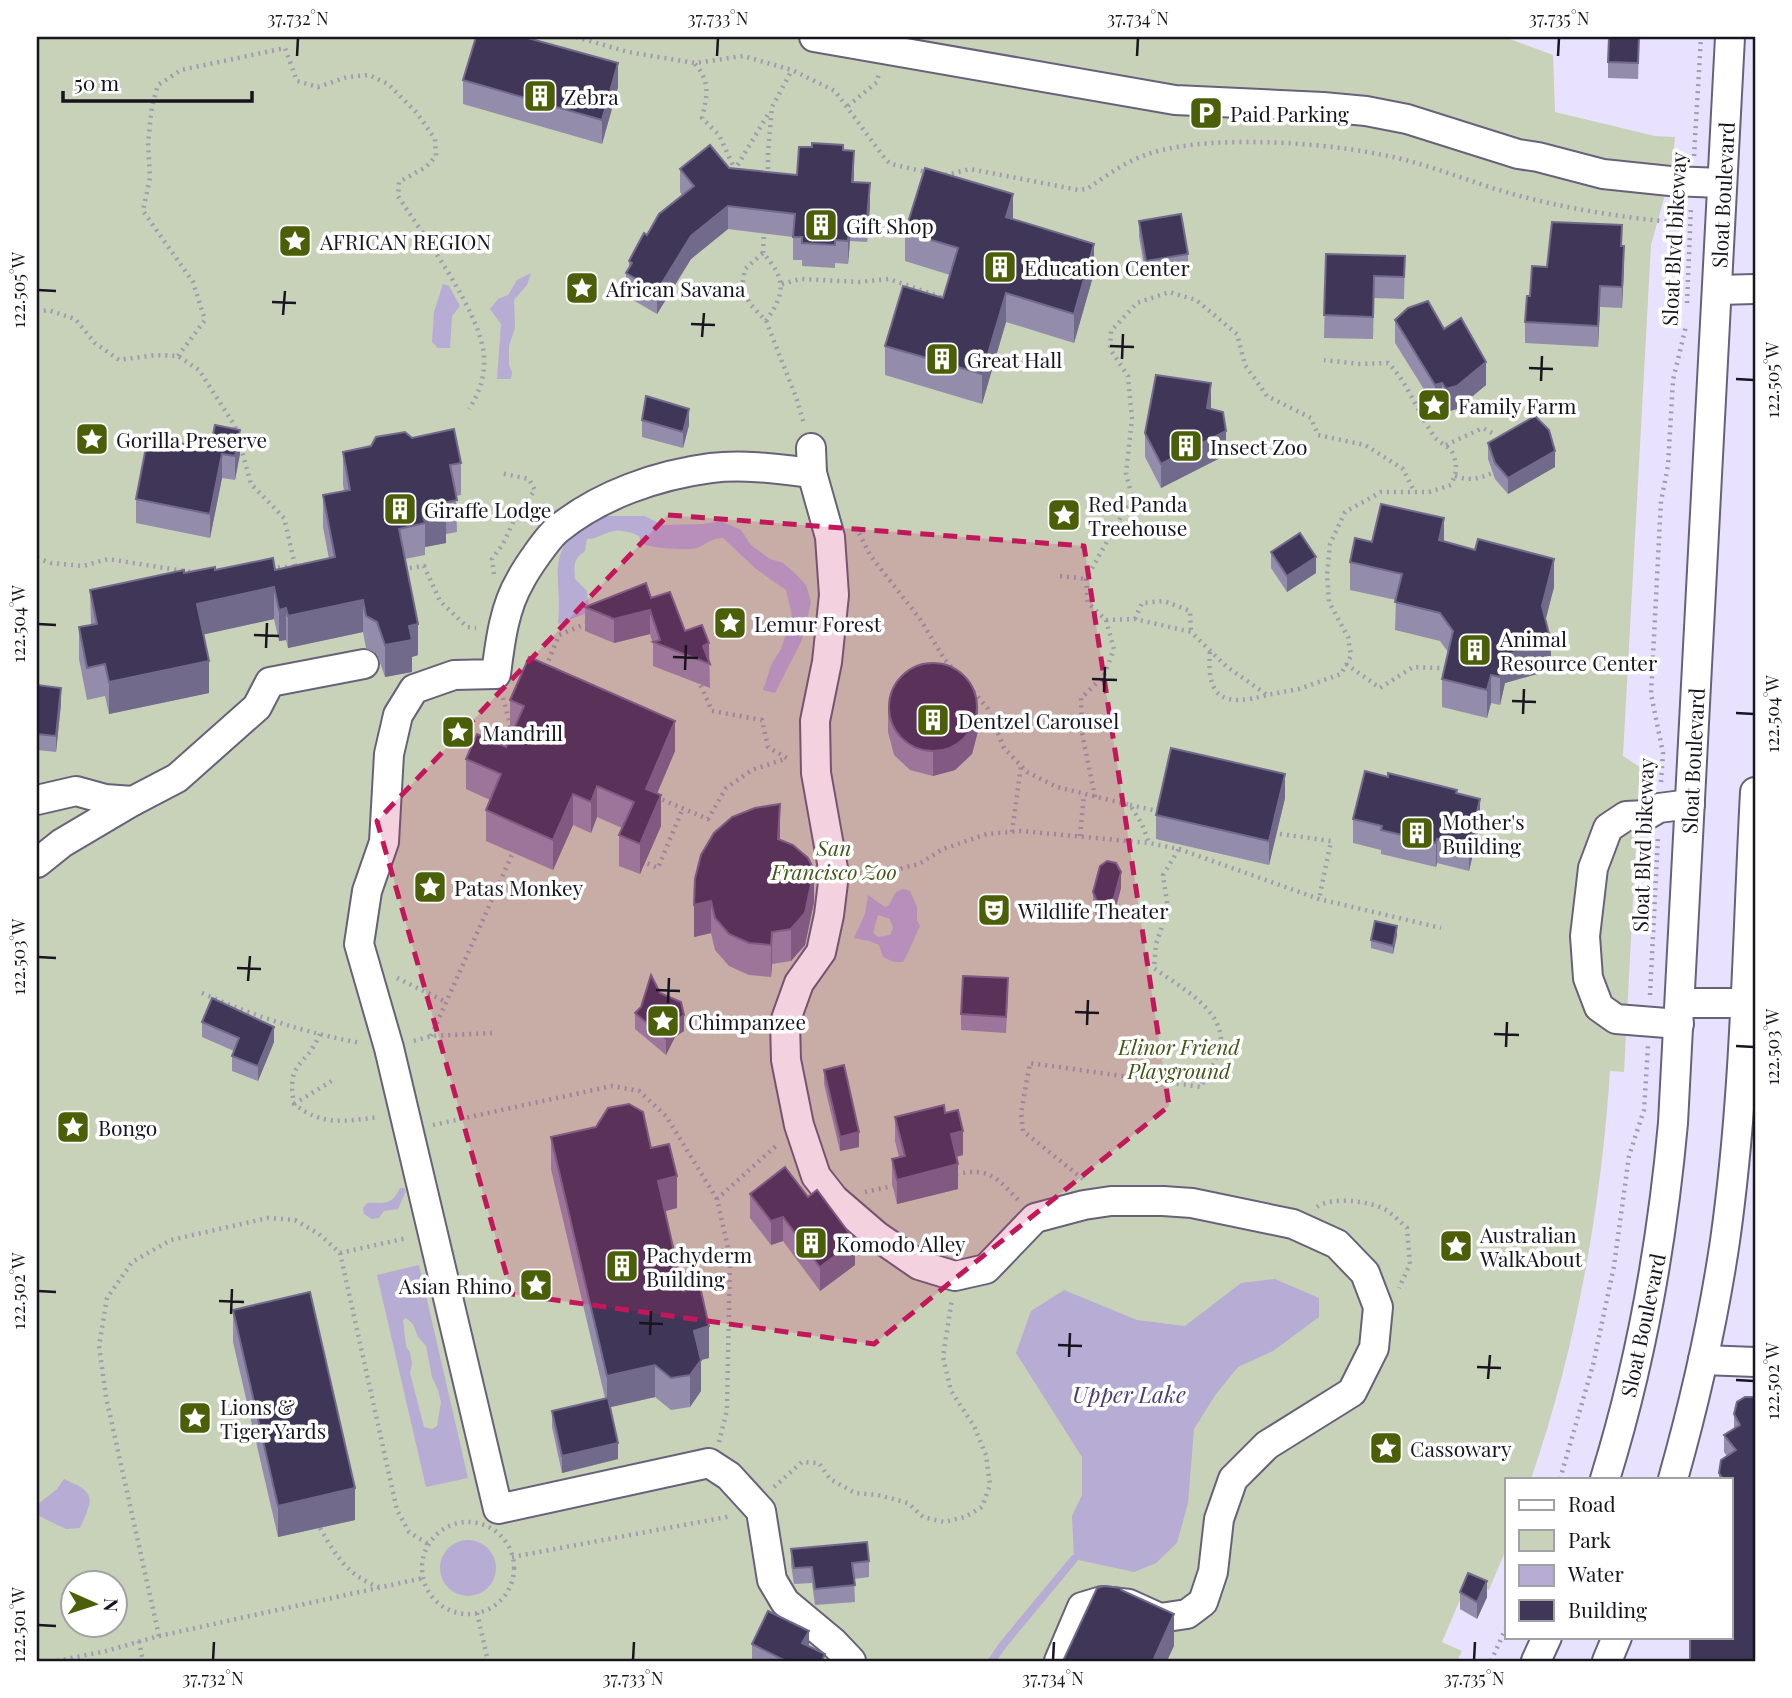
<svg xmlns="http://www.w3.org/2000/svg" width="1792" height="1698" font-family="'Playfair Display',serif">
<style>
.green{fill:#c8d2b8;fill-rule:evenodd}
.water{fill:#b6acd4;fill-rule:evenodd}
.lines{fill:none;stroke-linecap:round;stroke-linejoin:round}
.stream{stroke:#b6acd4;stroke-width:8}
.minor-casing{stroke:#67617a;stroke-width:32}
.path{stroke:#9f9bb0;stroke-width:4.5;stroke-dasharray:2 5;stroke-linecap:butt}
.minor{stroke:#fff;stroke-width:28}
.wall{fill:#948cab}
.shaded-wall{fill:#726a8a}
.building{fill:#403758;stroke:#726a8a;stroke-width:2}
.marked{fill:#c2185b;fill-opacity:0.2;stroke:#c2185b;stroke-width:5;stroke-dasharray:14 9;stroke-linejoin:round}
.ticks{fill:none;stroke:#17151f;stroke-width:2.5}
.labels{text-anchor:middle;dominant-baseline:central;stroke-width:7;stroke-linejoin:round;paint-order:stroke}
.poi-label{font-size:21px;fill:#17151f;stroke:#fff;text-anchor:start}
.street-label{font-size:21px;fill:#17151f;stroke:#fff}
.park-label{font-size:21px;font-style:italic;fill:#445518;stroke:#fff}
.water-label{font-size:23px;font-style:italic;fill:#4c3c70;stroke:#fff}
.neatline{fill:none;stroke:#17151f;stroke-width:2.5}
.ticks-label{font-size:18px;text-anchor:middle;fill:#17151f}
</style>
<rect width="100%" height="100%" fill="#e8e2fe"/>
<path class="green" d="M37 37H1504L1553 55 1555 112 1655 136 1675 137 1672 169 1651 245 1623 756 1640 767 1624 1072 1610 1071C1601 1209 1576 1348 1531 1479H1507V1547L1489 1590 1468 1581 1442 1642 1462 1651 1457 1661H37ZM74 1582H116V1624H74Z"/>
<g class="water">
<polygon points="531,273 527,285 514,300 515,328 509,346 509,365 512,372 511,379 497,379 501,324 490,309 498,299 508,295 517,280"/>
<polygon points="443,284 449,286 460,306 452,316 450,348 438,348 432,342 434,312"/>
<path d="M593 516H645L662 525 703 524 721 521 741 530 751 545 770 559 783 563 797 575 806 585 811 602 802 640 775 693 763 690 772 663 781 649 792 615 786 590 756 569 723 538C709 539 709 543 697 548 687 551 649 548 641 543L639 536C631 532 619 529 610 532 601 534 598 539 587 539L585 551C573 559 574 566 575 579L587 591 589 612 558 624C563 572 542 554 593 516Z"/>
<path d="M903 889 910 891 917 907V920L920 926C914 938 910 950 903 962H894L883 957 879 945 869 941 854 938 865 914 868 895 885 907 889 905 896 892ZM878 915 890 919 893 928 890 935 878 937 873 933Z"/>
<path d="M400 1188H404L406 1191 398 1209 384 1211 379 1218 372 1219 364 1214 363 1208 367 1203C384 1202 391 1207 400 1188Z"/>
<path d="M419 1265 468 1478 426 1487 377 1275ZM406 1318 413 1324 418 1337 426 1346 432 1377 438 1390 441 1402 437 1426 432 1429 424 1427 410 1373 412 1363 410 1353 406 1346 403 1320Z"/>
<polygon points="1275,1279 1319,1298 1319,1317 1273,1351 1238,1367 1216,1394 1194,1429 1188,1503 1177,1543 1156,1563 1134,1572 1074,1559 1072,1516 1082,1495 1082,1457 1016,1353 1031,1311 1064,1290 1137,1320 1185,1326 1241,1283"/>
<path d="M64 1479C96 1493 94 1497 80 1528L66 1529 37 1515V1505L57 1489Z"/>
<circle cx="468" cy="1568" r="28"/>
</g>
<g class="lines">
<polyline class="stream" points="992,1661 1002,1646 1074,1559"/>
<defs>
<g id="minor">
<polyline points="814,37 1175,100 1323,107 1366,111 1407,119 1518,154 1538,157 1603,174 1670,181 1722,183"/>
<polyline points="1717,290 1755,289"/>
<polyline points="811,448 812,473 830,537 834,595 827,662 815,721 816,773 834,874 829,915 821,952 799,983 785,1022 786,1060 799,1125 816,1176 834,1199 877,1236 919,1265 955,1276 986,1269 1035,1218 1084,1205 1111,1201 1163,1201 1192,1203 1293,1224 1337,1244 1365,1273 1378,1307 1374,1348 1352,1392 1267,1445 1233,1479 1219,1519 1213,1572 1203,1602 1187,1614 1160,1618 1129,1604 1102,1601 1082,1607 1059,1661"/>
<path d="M812 473C779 469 744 464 711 468 657 475 600 495 558 529 548 537 526 569 520 581 504 608 500 643 496 674L454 675 414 689 398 715 389 754 384 842 367 891 359 944 389 1048 498 1509 709 1463 729 1476 761 1511 772 1580 785 1602 833 1642 851 1661"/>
<polyline points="37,800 76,791 105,799 133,801 177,778 257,707 270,682 364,664"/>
<polyline points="37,863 62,843 133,801"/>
<polyline points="1680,1003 1755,1003"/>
<polyline points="1679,1024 1616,1019 1599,1007 1588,978 1585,936 1593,868 1608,828 1626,816 1647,815 1659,808 1690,804"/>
<polyline points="1703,1360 1755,1362"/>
<path d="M1605 1479C1641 1363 1662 1244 1673 1123L1730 37"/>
<path d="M1673 1479C1695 1401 1713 1322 1725 1241 1746 1093 1747 941 1755 792"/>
<polyline points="1536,1661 1547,1637"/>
<polyline points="1607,1661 1617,1637"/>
</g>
</defs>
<use href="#minor" class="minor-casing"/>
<g class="path">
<polyline points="576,37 628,52 695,63 743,56 792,70 835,91 886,160 891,164 926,172"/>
<path d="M695 64C711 82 707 96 702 118L719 135 736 172"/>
<polyline points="848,106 877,82 879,72"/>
<polyline points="1694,156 1701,37"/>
<polyline points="734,171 770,111"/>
<path d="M945 175 970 169 1079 190 1087 189C1107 175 1128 160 1151 153 1215 133 1344 143 1409 161 1446 171 1482 186 1520 196 1573 210 1627 218 1681 223"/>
<polyline points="768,176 768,152 772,107 792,70"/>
<polyline points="763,253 764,230"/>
<polyline points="782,284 800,279 859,282 889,279 949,300"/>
<polyline points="1687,303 1691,207"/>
<polyline points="37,312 48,310 75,319 95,343 119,360 155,355 178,356 199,370 235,426 251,484 284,518 295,565"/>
<path d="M766 321C786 292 786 279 763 253L745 269 742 287 750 304 766 321 796 397 804 424"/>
<path d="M178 356 205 320 193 282 143 211 150 178 148 143 152 106 158 85 181 70 285 48 297 81 318 87 347 77 369 75 388 84 417 113 435 139 436 156 426 167 399 182 398 196C423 235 483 315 484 358 485 378 479 393 469 409"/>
<polyline points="1446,445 1483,428 1496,435"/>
<path d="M1455 476C1469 481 1479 479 1492 473"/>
<polyline points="856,527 870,555 920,619 945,660 956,672"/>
<polyline points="37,558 51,563 83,566 108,559 197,573"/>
<polyline points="271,568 303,566"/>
<polyline points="403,569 424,566 440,601 467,627 476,628"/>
<polyline points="494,574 492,559 503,544 517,514 535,490 529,479 500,473"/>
<polyline points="1060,576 1086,579"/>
<polyline points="1135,619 1142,603 1164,601 1190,611 1191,632"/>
<path d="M1106 620 1135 619 1191 632 1226 666 1267 695 1299 689 1341 674 1351 656 1348 637 1329 602 1327 575 1330 544 1345 512 1381 492H1429L1451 485C1456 474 1458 467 1453 454 1449 445 1439 444 1434 436 1417 412 1409 384 1388 363L1360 364 1324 360"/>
<path d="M1210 652C1206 699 1224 707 1267 695"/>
<polyline points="1346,664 1380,688 1413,667 1440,668"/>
<polyline points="546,667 559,635 590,622"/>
<polyline points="698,679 712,711 762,720 768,747 790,760"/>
<polyline points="969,686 988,709 1004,748 1027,772 1057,787 1130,805 1142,824 1149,843"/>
<polyline points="503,698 511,727"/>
<polyline points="1661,782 1663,753 1651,694 1661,501 1668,466 1673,380 1686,326"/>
<polyline points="656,797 708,819 726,788 752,770 785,759"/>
<polyline points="1095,797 1082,733 1081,698 1104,676 1114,649 1106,620 1088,603 1086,579 1132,497 1126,473 1132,419 1128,376 1110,349 1111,331 1137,303 1169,292 1196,300 1237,334 1245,365 1267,396 1311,418 1318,435 1365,445 1403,469 1414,491"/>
<polyline points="1130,805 1162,812"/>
<polyline points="1012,832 1021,766"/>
<polyline points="1273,833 1331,841 1319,899"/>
<polyline points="1080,836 1084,794"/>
<polyline points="641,861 658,868 683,808"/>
<polyline points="859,873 891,871 919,864 943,849 987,834 1021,831 1149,843 1179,849 1319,899 1441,928"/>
<polyline points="397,978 446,1002"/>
<path d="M202 993C253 1016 306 1033 361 1043"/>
<polyline points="1650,995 1658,836"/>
<path d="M320 1034C305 1069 286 1060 294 1104 324 1127 344 1121 379 1117"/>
<polyline points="431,1036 515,848"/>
<polyline points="414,1041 431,1036 492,1033"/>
<polyline points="294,1104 335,1079"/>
<polyline points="433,1125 612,1086 639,1091 666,1116 717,1199"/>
<path d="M956 1174C990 1167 997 1178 1019 1201"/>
<path d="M1083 1179 1023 1131 1021 1113 1030 1063 1201 1087C1207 1074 1220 1056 1221 1042 1222 1008 1178 986 1154 968L1156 944 1168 909 1163 875 1179 849"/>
<polyline points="865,1192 893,1186"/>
<path d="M1317 1207C1332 1196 1370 1201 1386 1210 1394 1215 1400 1222 1407 1228L1410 1264 1399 1288"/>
<polyline points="340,1253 407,1238"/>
<polyline points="719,1442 727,1410 730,1257 717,1199 778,1144"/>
<polyline points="1560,1479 1593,1365 1614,1266 1629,1156 1644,1110 1648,1046"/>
<polyline points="774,1487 802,1462 819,1463 830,1479 855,1493 878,1495 908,1503 923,1517 944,1522 965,1517 982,1507 990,1485 986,1455 974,1426 951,1391 943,1357 952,1299"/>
<circle cx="468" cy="1568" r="46"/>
<path d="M320 1528C336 1556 348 1576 379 1587"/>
<polyline points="512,1557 732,1516"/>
<polyline points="477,1613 488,1661"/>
<polyline points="159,1636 106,1397 99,1346 107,1298 132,1262 171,1240 268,1218 295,1220 319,1234 340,1253 397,1510 409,1532 428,1544"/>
<polyline points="139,1641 143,1661"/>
<polyline points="57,1661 106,1651 159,1636 423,1578"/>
<polyline points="1491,1661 1507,1626"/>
</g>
<use href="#minor" class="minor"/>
</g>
<g class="wall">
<polygon points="1639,48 1638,79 1608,78 1608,62"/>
<polygon points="463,80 618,87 602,144 463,104"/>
<polygon points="843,150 854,173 854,182 870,206 867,242 850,241 848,264 835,263 835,268 802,266 802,260 793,260 793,237 728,229 691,259 657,314 626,296 626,273 629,269 629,261 647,235 682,195 680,192 680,169 729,168 797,175"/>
<polygon points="1013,219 1094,273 1074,343 1006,322 982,404 885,375 885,346 943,298 950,275 905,261 905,232"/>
<polygon points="1139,221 1188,254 1188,270 1146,277 1139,237"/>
<polygon points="1622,246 1624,267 1622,308 1600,307 1598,347 1525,343 1525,322 1530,296 1547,267"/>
<polygon points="1326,254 1405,256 1404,299 1374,298 1373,339 1324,338"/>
<polygon points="1395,320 1444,329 1486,385 1457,409 1446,412 1442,405 1435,407 1395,343"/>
<polygon points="1210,409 1226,455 1161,488 1145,457 1145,433"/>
<polygon points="642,420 689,425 683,448 642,437"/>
<polygon points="412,438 461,463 461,495 456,496 457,532 446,534 446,543 425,547 425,555 405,559 418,655 412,657 412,672 385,677 377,654 366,648 363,632 288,648 286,640 279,641 274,619 204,634 209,693 109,714 105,696 87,700 79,659 79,627 91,625 90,590 184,573 215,570 275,570 329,559 323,527 323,495 344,491 343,484 343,452"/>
<polygon points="1488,443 1555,467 1508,494 1495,479 1488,459"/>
<polygon points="210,449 240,454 235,480 222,478 210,538 136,523 136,499"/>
<polygon points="1444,541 1554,587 1545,620 1551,670 1505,683 1500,705 1491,703 1487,718 1442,707 1442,679 1448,652 1440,641 1395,630 1396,600 1350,590 1350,562 1372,542"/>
<polygon points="1271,552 1316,573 1287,592 1271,568"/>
<polygon points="651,598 685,631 709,643 710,688 653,666 653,644 650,634 614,643 585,631 585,607"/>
<polygon points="37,685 61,704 56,752 37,750"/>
<polygon points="510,700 675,751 657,794 661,826 640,874 619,866 619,835 622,828 597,817 591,833 573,825 553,870 486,841 486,810 490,800 466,789 466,759 506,747 513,732 510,731"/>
<polygon points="888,708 978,731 972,754 955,770 933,776 910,770 894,755 888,732"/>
<polygon points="1457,793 1480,823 1469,871 1437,863 1436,867 1381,854 1381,850 1353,843 1353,819"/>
<polygon points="1285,798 1269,865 1156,839 1156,815"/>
<polygon points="780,840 814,902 805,945 791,961 772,964 771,977 749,975 729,966 715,950 711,933 694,937 694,905"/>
<polygon points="1121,888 1114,914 1106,919 1097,917 1093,909 1093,892"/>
<polygon points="1397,935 1393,954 1371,948 1371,940"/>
<polygon points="660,993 684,1031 675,1037 666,1055 635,1029 635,1013"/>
<polygon points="1008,995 1006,1033 961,1030 961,1014"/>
<polygon points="202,1022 274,1042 258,1081 232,1071 232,1056 234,1051 202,1037"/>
<polygon points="824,1070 859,1147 840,1151 824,1084"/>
<polygon points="945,1113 963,1155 956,1157 958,1189 897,1204 892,1183 892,1159 899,1157 895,1141 895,1117"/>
<polygon points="551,1137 651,1148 677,1208 665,1211 683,1291 709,1358 701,1360 701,1391 690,1407 671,1410 655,1397 610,1407 618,1459 562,1473 552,1427 552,1411 605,1398 551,1169"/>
<polygon points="750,1194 808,1197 855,1265 820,1291 783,1241 771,1245 750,1218"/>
<polygon points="233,1310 355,1520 278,1537 233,1342"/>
<polygon points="1745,1397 1731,1637 1731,1479 1719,1479 1719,1473 1727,1456 1724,1452 1724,1435 1734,1429 1734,1414"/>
<polygon points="791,1549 869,1561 869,1577 854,1579 855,1602 815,1605 812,1583 794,1584 791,1565"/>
<polygon points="1460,1592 1487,1597 1477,1619 1460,1609"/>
<polygon points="752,1644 809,1646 825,1661 754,1661 752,1660"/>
</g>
<g class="shaded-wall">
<polygon points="618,63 618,87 602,144 602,120"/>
<polygon points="854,151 854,173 852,204 852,182"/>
<polygon points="870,183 870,206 867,242 867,219"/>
<polygon points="1013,194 1013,223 1006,217"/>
<polygon points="728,206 728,229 691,259 657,314 657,291 691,236"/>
<polygon points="850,218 850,241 848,264 848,241"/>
<polygon points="1094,244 1094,273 1074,343 1074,314"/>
<polygon points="1624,246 1624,267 1622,308 1622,287"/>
<polygon points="1600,286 1600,307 1598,347 1598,326"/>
<polygon points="1006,293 1006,322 982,404 982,374"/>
<polygon points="1486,362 1486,385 1457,409 1446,412 1446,389"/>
<polygon points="1211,383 1211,407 1207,433 1207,408"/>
<polygon points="1442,383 1442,405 1435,407 1435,385"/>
<polygon points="689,409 689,425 683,448 683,432"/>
<polygon points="240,430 240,454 235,480 235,456"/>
<polygon points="1226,431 1226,455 1161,488 1161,464"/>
<polygon points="1555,451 1555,467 1508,494 1508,478"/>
<polygon points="222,454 222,478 210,538 210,514"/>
<polygon points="446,511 446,543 425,547 425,523 423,516"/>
<polygon points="1444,518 1444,546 1439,540"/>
<polygon points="1316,557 1316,573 1287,592 1287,576"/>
<polygon points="1554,559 1554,587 1542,634 1542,606"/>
<polygon points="274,587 274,619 197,636 197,604"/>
<polygon points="363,600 363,632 288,648 288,616"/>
<polygon points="286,608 286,640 279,641 279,610"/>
<polygon points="650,610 650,634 614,643 614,619"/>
<polygon points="418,624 418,655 412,657 412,672 385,677 385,645 409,626"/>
<polygon points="1551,642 1551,670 1505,683 1500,705 1500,677 1505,655"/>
<polygon points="709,643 709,663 703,646"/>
<polygon points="209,661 209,693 109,714 109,682"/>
<polygon points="1491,675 1491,703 1487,718 1487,690"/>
<polygon points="61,688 61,704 56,752 56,736"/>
<polygon points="978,707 978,731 972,754 955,770 933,776 933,752"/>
<polygon points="675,721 675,751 646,819 646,789"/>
<polygon points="1285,774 1285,798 1269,865 1269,841"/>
<polygon points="597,786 597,817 591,833 591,802"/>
<polygon points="573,794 573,825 553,870 553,840"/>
<polygon points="661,795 661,826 640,874 640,844"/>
<polygon points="1480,799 1480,823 1469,871 1469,847"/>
<polygon points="780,804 780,836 778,871 778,839"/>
<polygon points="1437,839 1437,863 1436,867 1436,843"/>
<polygon points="814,870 814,902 805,945 791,961 791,929"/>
<polygon points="1121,872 1121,888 1114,914 1106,919 1106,903"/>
<polygon points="711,901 711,933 694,937 694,905"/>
<polygon points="1397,926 1397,935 1393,954 1393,946"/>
<polygon points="772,932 772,964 771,977 771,945"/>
<polygon points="684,1015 684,1031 675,1037 666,1055 666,1039 675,1021"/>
<polygon points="274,1027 274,1042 258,1081 258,1066"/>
<polygon points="963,1131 963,1155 951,1158 951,1134"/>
<polygon points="859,1132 859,1147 840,1151 840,1137"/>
<polygon points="958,1164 958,1189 897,1204 897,1180"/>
<polygon points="677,1176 677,1208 658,1213 658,1181"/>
<polygon points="783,1217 783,1241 771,1245 771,1221"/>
<polygon points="855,1241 855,1265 820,1291 820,1267"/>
<polygon points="709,1326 709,1358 701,1360 701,1391 690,1407 690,1375 694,1331"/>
<polygon points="655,1365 655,1397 607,1408 607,1376"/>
<polygon points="618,1443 618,1459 562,1473 562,1456"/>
<polygon points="355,1488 355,1520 278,1537 278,1506"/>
<polygon points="1487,1581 1487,1597 1477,1619 1477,1602"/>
<polygon points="1174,1614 1174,1646 1167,1661 1153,1661"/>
<polygon points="809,1631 809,1647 802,1643"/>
</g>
<g class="building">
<polygon points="476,37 524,37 618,63 602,120 463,80"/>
<polygon points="1609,37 1639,37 1638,63 1608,62"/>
<polygon points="812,143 843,145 843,150 854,151 852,182 870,183 867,219 850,218 848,241 835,240 835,245 802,243 802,237 793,237 795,214 728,206 691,236 657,291 626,273 632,263 629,261 644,233 647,235 659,214 694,186 680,169 710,145 729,168 797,175 799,147 812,147"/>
<polygon points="925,168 1013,194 1006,217 1094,244 1074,314 1006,293 982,374 885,346 903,286 943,298 958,248 905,232"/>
<polygon points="1181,214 1188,254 1146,261 1139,221"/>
<polygon points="1552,222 1622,225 1621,246 1624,246 1622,287 1600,286 1598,326 1525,322 1527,296 1530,296 1532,266 1547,267"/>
<polygon points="1326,254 1405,256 1404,277 1374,276 1373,317 1324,315"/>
<polygon points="1428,301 1444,329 1461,318 1486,362 1457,386 1446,389 1442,383 1435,385 1395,320 1408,308"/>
<polygon points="1156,375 1211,383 1207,408 1223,412 1226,431 1161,464 1145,433"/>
<polygon points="646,396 689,409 683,432 642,420"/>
<polygon points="1535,416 1549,430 1555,451 1508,478 1495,463 1488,443"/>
<polygon points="215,425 240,430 235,456 222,454 210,514 136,499 148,437 210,449"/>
<polygon points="454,429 461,463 450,465 457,500 444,503 446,511 423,516 425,523 399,529 418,624 409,626 412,640 385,645 377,622 366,616 363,600 288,616 286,608 279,610 274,587 197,604 209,661 109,682 105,664 87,668 79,627 97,624 90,590 184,570 184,573 215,567 215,570 273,558 275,570 335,557 323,495 350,490 343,452 371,446 376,437 405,432 412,438"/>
<polygon points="1381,504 1444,518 1439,540 1475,550 1478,539 1554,559 1542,606 1551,642 1505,655 1500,677 1491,675 1487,690 1442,679 1453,631 1440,613 1395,602 1402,574 1350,562 1355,538 1372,542"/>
<polygon points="1300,533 1316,557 1287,576 1271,552"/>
<polygon points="646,583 651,598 670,592 685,631 702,625 709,643 703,646 710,664 653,642 660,640 650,610 614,619 585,607"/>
<polygon points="529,657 675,721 646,789 661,795 640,844 619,835 634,802 597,786 591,802 573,794 553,840 486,810 501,774 466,759 477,734 506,747 524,706 510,700"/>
<circle cx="933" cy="707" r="44"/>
<polygon points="37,685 61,688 56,736 37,734"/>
<polygon points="1171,748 1285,774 1269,841 1156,815"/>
<polygon points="1365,771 1388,777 1388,773 1457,790 1456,793 1480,799 1469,847 1437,839 1436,843 1381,830 1382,826 1353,819"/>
<polygon points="780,804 778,839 793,845 808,858 814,870 805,913 791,929 772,932 771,945 749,943 729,934 715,918 711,901 694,905 695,879 701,855 714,833 732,817 755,808"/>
<polygon points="1107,861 1116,863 1121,872 1114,898 1106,903 1097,901 1093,892 1100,866"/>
<polygon points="1375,921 1397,926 1393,946 1371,940"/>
<polygon points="651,975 660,993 681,1002 684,1015 675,1021 666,1039 635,1013 641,1007"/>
<polygon points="963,976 1008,978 1006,1017 961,1014"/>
<polygon points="212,998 274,1027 258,1066 232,1056 239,1038 202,1022"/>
<polygon points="844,1065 859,1132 840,1137 824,1070"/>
<polygon points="629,1104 643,1112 651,1148 669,1144 677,1176 658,1181 683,1291 700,1287 709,1326 694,1331 701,1360 690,1375 671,1378 655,1365 607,1376 551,1137 596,1127 608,1108"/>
<polygon points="944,1105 945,1113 958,1110 963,1131 951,1134 958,1164 897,1180 892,1159 905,1156 895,1117"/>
<polygon points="785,1167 808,1197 817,1190 855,1241 820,1267 783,1217 771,1221 750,1194"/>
<polygon points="310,1292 355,1488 278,1506 233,1310"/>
<polygon points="1745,1397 1755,1397 1755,1661 1690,1661 1690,1637 1731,1637 1731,1479 1723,1479 1719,1473 1721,1460 1736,1450 1724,1435 1740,1425 1734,1414 1737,1402"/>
<polygon points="608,1398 618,1443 562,1456 552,1411"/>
<polygon points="867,1542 869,1561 852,1563 855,1585 815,1589 812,1567 794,1568 791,1549"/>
<polygon points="1468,1573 1487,1581 1477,1602 1460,1592"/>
<polygon points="1104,1586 1122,1588 1121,1590 1174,1614 1153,1661 1063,1661 1097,1588"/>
<polygon points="768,1611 809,1631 802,1643 825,1654 822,1661 783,1661 784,1660 752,1644"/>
</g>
<path class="marked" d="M668 515 1084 546 1169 1106 874 1344 512 1294 377 821Z"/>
<path class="ticks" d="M297 56 298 38M717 56 718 38M1137 56 1138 38M1558 56 1559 38M38 290 56 291M272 302 296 303M283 315 285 291M691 324 715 325M702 337 704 313M1110 346 1134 347M1122 359 1123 334M1529 368 1553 369M1736 379 1754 380M1541 381 1542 356M38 624 56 625M254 635 279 636M266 648 267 623M673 657 698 658M685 670 686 645M1092 679 1117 680M1104 692 1105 667M1512 701 1536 702M1736 713 1754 714M1523 714 1524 689M38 957 56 958M237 968 261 969M248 981 250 956M656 990 680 991M668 1003 669 978M1075 1012 1099 1013M1087 1025 1088 1000M1494 1034 1519 1035M1736 1046 1754 1047M1506 1047 1507 1022M38 1291 56 1292M219 1301 244 1302M231 1314 232 1289M639 1323 663 1324M650 1335 651 1311M1058 1345 1082 1346M1069 1357 1070 1333M1477 1367 1501 1368M1488 1379 1490 1355M1736 1380 1754 1381M38 1625 56 1626M213 1660 214 1642M633 1660 634 1642M1053 1660 1054 1642M1474 1660 1475 1642"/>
<defs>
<symbol id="building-square" viewBox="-11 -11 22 22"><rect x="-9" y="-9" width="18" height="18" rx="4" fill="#4a5f08" stroke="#fff"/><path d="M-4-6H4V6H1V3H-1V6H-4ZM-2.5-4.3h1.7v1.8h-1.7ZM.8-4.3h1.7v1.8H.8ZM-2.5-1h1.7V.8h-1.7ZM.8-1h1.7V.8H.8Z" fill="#fff"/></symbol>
<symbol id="parking-square" viewBox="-11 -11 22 22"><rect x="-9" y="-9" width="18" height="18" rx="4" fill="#4a5f08" stroke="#fff"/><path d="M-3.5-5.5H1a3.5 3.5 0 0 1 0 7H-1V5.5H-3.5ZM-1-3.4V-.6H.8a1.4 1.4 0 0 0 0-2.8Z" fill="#fff"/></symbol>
<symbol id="sight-square" viewBox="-11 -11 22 22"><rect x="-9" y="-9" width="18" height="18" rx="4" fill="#4a5f08" stroke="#fff"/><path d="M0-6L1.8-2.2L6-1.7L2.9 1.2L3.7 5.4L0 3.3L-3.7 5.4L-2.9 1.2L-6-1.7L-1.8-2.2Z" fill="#fff"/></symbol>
<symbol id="theatre-square" viewBox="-11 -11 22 22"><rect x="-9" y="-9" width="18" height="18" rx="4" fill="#4a5f08" stroke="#fff"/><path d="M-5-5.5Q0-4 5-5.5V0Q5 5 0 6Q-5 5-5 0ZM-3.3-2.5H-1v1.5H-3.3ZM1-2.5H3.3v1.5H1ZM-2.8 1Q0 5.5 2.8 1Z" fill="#fff"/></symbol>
</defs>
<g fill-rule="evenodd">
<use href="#building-square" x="521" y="77" width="38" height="38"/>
<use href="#parking-square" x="1187" y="94" width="38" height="38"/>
<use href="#building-square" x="802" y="206" width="38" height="38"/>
<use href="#sight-square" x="276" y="222" width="38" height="38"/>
<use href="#building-square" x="981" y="248" width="38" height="38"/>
<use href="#sight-square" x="563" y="269" width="38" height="38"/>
<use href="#building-square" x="923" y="340" width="38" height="38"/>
<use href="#sight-square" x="1415" y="386" width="38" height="38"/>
<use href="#sight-square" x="73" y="420" width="38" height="38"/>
<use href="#building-square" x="1167" y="427" width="38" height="38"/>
<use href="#building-square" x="381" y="490" width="38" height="38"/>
<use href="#sight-square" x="1045" y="496" width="38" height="38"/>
<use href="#sight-square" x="711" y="604" width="38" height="38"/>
<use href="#building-square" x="1456" y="631" width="38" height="38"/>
<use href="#building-square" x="914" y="701" width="38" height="38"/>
<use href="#sight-square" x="439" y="713" width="38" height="38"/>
<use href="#building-square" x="1398" y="814" width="38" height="38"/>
<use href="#sight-square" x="411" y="868" width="38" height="38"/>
<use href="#theatre-square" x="975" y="891" width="38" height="38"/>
<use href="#sight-square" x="644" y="1002" width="38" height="38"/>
<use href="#sight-square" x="54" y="1108" width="38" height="38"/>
<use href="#building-square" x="792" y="1224" width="38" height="38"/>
<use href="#sight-square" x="1437" y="1227" width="38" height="38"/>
<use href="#building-square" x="603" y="1247" width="38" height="38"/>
<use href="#sight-square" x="517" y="1266" width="38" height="38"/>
<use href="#sight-square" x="176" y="1399" width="38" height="38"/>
<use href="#sight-square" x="1367" y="1429" width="38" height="38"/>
</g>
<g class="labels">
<g class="poi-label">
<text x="564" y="96">Zebra</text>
<text x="1230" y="113">Paid Parking</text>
<text x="846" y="225">Gift Shop</text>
<text x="320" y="241">AFRICAN REGION</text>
<text x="1024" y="267">Education Center</text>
<text x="606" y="288">African Savana</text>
<text x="967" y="359">Great Hall</text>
<text x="1458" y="405">Family Farm</text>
<text x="116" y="439">Gorilla Preserve</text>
<text x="1210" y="446">Insect Zoo</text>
<text x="1088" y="503">Red Panda<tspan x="1088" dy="24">Treehouse</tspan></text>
<text x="424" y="509">Giraffe Lodge</text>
<text x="754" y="623">Lemur Forest</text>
<text x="1500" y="638">Animal<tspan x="1500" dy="24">Resource Center</tspan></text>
<text x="958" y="720">Dentzel Carousel</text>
<text x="482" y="732">Mandrill</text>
<text x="1442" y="821">Mother's<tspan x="1442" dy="24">Building</tspan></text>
<text x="454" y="887">Patas Monkey</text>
<text x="1018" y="910">Wildlife Theater</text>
<text x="688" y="1021">Chimpanzee</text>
<text x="98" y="1127">Bongo</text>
<text x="1480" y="1234">Australian<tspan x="1480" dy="24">WalkAbout</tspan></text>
<text x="836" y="1243">Komodo Alley</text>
<text x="646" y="1254">Pachyderm<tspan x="646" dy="24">Building</tspan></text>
<text x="512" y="1285" text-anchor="end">Asian Rhino</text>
<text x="220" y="1406">Lions &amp;<tspan x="220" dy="24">Tiger Yards</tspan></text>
<text x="1410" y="1448">Cassowary</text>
</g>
<g class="street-label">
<text transform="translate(1722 195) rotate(-87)">Sloat Boulevard</text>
<text transform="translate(1673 239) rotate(-87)">Sloat Blvd bikeway</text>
<text transform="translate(1692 761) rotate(-87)">Sloat Boulevard</text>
<text transform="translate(1642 845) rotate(-88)">Sloat Blvd bikeway</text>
<text transform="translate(1642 1325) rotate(-78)">Sloat Boulevard</text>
</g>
<g class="park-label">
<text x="834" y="847">San<tspan x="834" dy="24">Francisco Zoo</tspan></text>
<text x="1179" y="1046">Elinor Friend<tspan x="1179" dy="24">Playground</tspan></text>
</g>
<g class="water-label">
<text x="1129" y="1393">Upper Lake</text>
</g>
</g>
<rect width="1792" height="1698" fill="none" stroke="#ffffff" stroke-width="77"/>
<rect x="1505" y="1478" width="228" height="161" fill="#ffffff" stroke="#a2a1a5" stroke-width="2"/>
<rect x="1519" y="1500" width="35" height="10" fill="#ffffff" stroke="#a2a1a5" stroke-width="2"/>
<text x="1568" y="1512" font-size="21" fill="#17151f">Road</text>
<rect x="1519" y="1530" width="35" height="21" fill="#c8d2b8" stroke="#a2a1a5" stroke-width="2"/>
<text x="1568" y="1548" font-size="21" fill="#17151f">Park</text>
<rect x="1519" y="1565" width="35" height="21" fill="#b6acd4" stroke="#a2a1a5" stroke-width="2"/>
<text x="1568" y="1582" font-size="21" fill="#17151f">Water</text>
<rect x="1519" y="1600" width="35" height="21" fill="#403758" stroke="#a2a1a5" stroke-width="2"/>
<text x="1568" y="1618" font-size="21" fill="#17151f">Building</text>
<g transform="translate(94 1604) rotate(93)"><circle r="33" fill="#ffffff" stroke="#a2a1a5" stroke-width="2"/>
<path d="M0-5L12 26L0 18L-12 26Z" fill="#4a5f08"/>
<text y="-10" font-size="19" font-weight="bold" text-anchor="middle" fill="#17151f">N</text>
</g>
<path d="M63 91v10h189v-10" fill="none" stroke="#17151f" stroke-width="3.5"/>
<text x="74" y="91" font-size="21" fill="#17151f" stroke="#ffffff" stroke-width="5" paint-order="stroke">50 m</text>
<rect x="38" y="38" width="1716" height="1622" class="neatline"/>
<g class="ticks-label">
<text x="298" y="25">37.732°N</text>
<text x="718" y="25">37.733°N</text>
<text x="1138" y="25">37.734°N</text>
<text x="1559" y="25">37.735°N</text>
<text transform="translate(19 290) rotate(-90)" y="6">122.505°W</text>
<text transform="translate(1773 380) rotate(-90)" y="6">122.505°W</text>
<text transform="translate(19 624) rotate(-90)" y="6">122.504°W</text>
<text transform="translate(1773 714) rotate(-90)" y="6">122.504°W</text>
<text transform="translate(19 957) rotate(-90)" y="6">122.503°W</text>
<text transform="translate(1773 1047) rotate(-90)" y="6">122.503°W</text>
<text transform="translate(19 1291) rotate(-90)" y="6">122.502°W</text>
<text transform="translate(1773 1381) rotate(-90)" y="6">122.502°W</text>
<text transform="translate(19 1625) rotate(-90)" y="6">122.501°W</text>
<text x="213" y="1685">37.732°N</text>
<text x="633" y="1685">37.733°N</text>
<text x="1053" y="1685">37.734°N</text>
<text x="1474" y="1685">37.735°N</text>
</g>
</svg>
